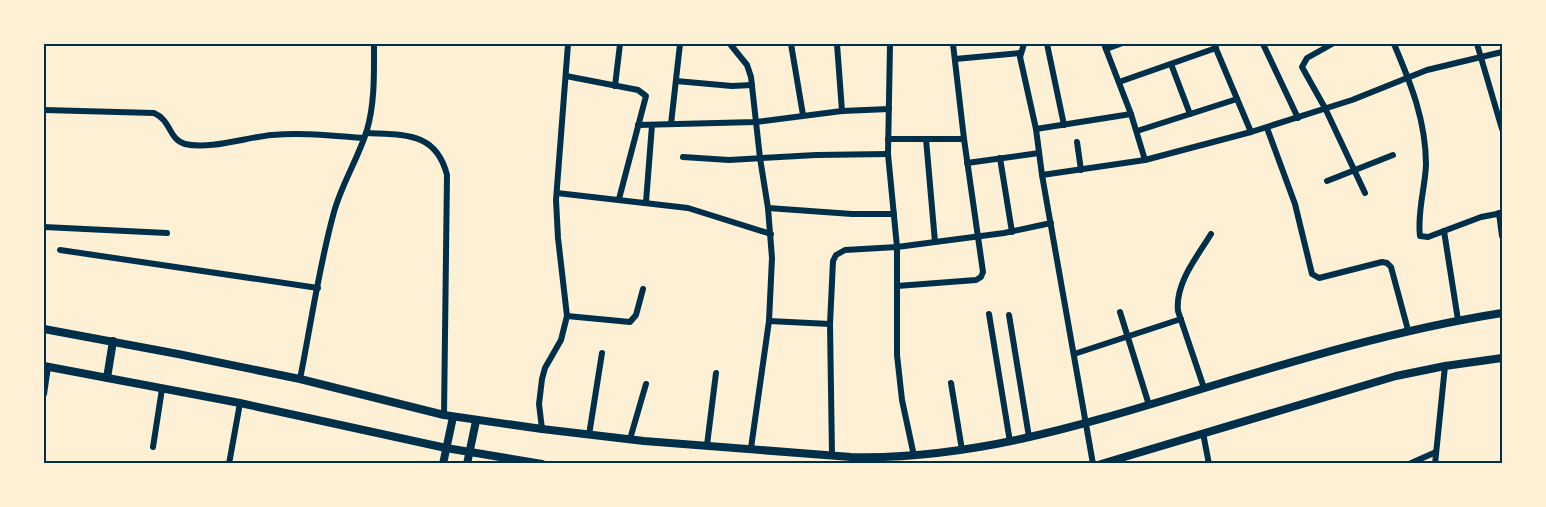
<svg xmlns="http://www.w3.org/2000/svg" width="1546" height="507" font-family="'Varela Round',sans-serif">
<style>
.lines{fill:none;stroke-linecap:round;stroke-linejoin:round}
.minor{stroke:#003049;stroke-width:6}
.tertiary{stroke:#003049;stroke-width:8}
.neatline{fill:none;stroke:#003049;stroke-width:2}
</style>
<rect width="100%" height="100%" fill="#fdf0d5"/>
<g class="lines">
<g class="minor">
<polyline points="730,44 747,65 751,77 760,158 768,208 772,258 769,321 751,448"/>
<polyline points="791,44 803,115"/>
<polyline points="837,44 842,111"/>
<polyline points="890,44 888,154 897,247 897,355 902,400 914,456"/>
<polyline points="1024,44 1020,57 1036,129 1042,175 1093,464"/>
<polyline points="1047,44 1064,125"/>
<polyline points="1104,44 1131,114 1145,160"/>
<polyline points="1214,44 1251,132"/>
<polyline points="1263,44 1298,118"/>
<polyline points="1332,44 1307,58 1302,67 1325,108 1365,193"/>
<path d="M1394 44C1411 84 1426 121 1426 165 1425 188 1417 213 1420 236L1428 237 1481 217 1502 213"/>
<polyline points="1477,44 1502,129"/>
<polyline points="1106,49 1120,44"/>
<polyline points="955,59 1020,53"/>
<polyline points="1171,64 1190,114"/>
<polyline points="566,76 638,90 646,96 619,199"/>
<polyline points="676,81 732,86 752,85"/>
<polyline points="1119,82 1216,48"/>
<polyline points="615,86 620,44"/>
<path d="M44 110 154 113C171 120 169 140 185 144 210 150 247 137 272 135 303 132 334 136 364 138"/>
<polyline points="671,124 680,44"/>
<polyline points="638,125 756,122 842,111 889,109"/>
<polyline points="1267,128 1295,204 1312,274 1319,278 1323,277 1382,262 1387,263 1391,267 1408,330"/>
<polyline points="1036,129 1131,114"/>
<polyline points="1137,131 1237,99"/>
<path d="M366 133C403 135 436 131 447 175L444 415"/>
<polyline points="888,139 964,139"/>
<polyline points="926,139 935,242"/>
<polyline points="1077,142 1081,170"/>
<polyline points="683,157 729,160 816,155 888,154"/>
<polyline points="1000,158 1012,232"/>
<polyline points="967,163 1039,153"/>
<polyline points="1042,175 1145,160 1251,132 1352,100 1427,70 1502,52"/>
<polyline points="1327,181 1393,155"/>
<polyline points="557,193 688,208 771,234"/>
<polyline points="646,202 652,125"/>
<polyline points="768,208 852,214 894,214"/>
<polyline points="1499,213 1502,236"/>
<polyline points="44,227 167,233"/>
<polyline points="1444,231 1458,320"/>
<polyline points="60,250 318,288"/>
<polyline points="897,286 976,280 981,277 983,272 964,139 953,44"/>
<polyline points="1120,312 1149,405"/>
<polyline points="989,314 1010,442"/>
<polyline points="1009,315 1029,437"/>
<polyline points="567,316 630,322 636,315 643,289"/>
<polyline points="769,321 830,324"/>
<polyline points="1074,354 1181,319"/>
<path d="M300 379C311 324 319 266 334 212 342 183 358 159 367 130 375 102 374 73 374 44"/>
<polyline points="951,383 962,450"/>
<path d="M1204 388 1178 311C1175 283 1197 257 1211 234"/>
<polyline points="44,394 48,367"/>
<polyline points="542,429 539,404 542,379 545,368 561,340 567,316 558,238 556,200 568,44"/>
<polyline points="1203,433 1209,464"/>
<polyline points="589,435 602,353"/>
<polyline points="630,439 646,384"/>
<polyline points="707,445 716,373"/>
<polyline points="153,447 162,389"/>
<polyline points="832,455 830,324 833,261 836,255 845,250 897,247 1004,233 1051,223"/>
<polyline points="229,464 240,403"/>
<polyline points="1409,464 1436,452"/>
<polyline points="1435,464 1445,366"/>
</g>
<g class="tertiary">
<path d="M44 329 178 354 300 379 444 415 542 429 644 441 851 457C967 460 1076 427 1185 394 1290 362 1394 330 1502 313"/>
<polyline points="44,366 240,403 446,448 542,464"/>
<polyline points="107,378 113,341"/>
<polyline points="443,464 453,417"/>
<polyline points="467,464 476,421"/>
<polyline points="1101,464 1396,376 1445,366 1502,358"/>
</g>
</g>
<rect width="1546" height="507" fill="none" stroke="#fdf0d5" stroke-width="90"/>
<rect x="45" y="45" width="1456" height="417" class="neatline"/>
</svg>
